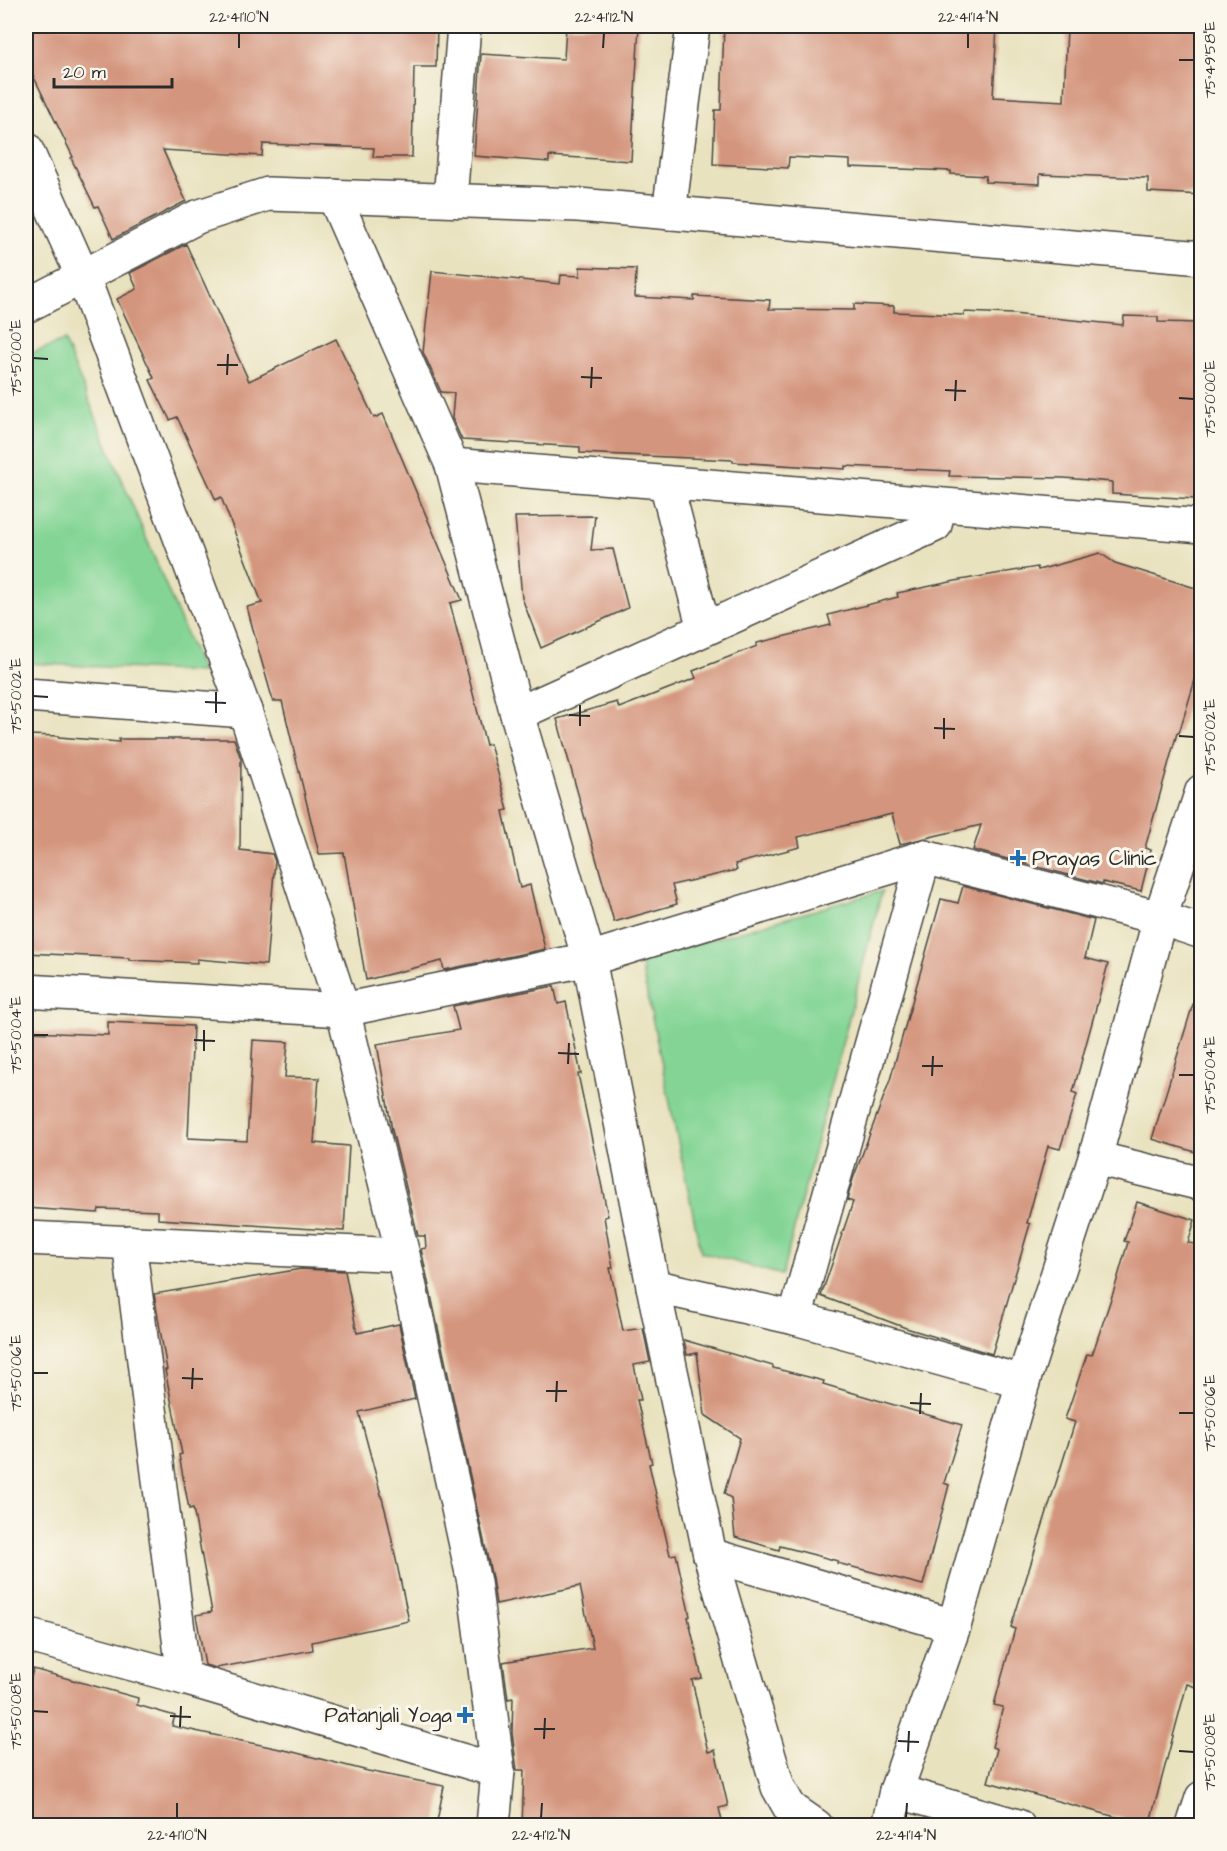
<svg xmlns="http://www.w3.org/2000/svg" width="1227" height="1851" font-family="'Architects Daughter',sans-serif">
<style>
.green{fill:#84d595;stroke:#588060;stroke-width:1.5}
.building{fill:#d4957e}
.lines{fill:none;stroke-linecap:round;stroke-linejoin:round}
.minor-casing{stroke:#484641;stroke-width:36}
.minor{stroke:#fff;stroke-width:33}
.ticks{fill:none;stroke:#2b2b2b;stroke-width:2}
.poi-dot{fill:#1f6fb2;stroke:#fbf7ec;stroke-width:2}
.labels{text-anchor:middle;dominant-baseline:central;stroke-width:6;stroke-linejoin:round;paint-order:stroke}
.poi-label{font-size:21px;fill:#2b2b2b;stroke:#fbf7ec;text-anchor:start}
.neatline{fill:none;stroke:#2b2b2b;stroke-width:2}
.ticks-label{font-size:15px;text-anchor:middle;fill:#2b2b2b}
</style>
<rect width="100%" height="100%" fill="#fbf7ec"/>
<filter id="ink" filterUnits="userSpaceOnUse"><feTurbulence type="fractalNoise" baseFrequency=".0167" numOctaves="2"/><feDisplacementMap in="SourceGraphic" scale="12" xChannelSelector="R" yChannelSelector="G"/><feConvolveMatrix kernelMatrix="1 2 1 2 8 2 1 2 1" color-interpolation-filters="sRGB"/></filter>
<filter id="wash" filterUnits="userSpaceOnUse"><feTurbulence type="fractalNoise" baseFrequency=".008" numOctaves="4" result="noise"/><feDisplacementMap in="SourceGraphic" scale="24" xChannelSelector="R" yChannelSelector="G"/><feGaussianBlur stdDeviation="1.35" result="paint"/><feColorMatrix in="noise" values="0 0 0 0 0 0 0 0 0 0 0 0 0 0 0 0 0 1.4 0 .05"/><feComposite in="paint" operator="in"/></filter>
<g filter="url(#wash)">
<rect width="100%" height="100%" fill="#e9e2bf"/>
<g class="green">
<polygon points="64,341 202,672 26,663 26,355"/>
<polygon points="882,891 782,1275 701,1252 640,960"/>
</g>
<g id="blocks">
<g class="building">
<polygon points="26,26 437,26 436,67 414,67 412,157 373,157 374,148 263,144 262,156 163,150 186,201 113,239 98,206 95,207 71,158 73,157 26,61"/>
<polygon points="566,26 639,26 631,161 549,156 549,162 474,156 481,54 564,59"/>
<polygon points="724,26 997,26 993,97 1064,101 1067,26 1202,26 1197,114 1202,114 1202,195 1148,192 1148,178 1040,174 1040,184 985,182 986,176 951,174 951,171 850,167 850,160 789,157 788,168 713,164 715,110 721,110"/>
<polygon points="186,244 249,381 336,339 374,418 383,414 462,600 450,603 486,745 490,744 508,810 503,811 520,888 530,885 545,949 444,970 442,961 366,980 344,853 319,854 282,701 273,701 261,659 247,607 262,603 221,497 216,500 177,417 170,420 150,380 154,378 117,299 137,289 130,273"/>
<polygon points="580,267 636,269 635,297 694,300 694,296 770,300 769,309 854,310 854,304 894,306 894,312 964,315 964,312 1013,314 1123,325 1124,316 1158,317 1158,322 1202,323 1202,494 1196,494 1196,499 1112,494 1112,482 1064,478 949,476 950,471 845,466 845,469 733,462 733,460 580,453 580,447 462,440 452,418 454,393 441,392 423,352 432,271 560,284 561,275 580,276"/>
<polygon points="595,516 591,550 613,549 628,608 541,648 522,598 515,517"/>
<polygon points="1100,553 1115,563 1202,590 1202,657 1179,733 1177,733 1145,848 1151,850 1141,891 1103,882 1103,884 973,850 981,825 900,844 892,814 798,837 800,847 735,864 737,870 672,885 677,904 614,922 557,719 617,702 619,708 696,678 693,671 757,646 757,643 831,625 828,615 898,597 897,593 960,580 1037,567 1038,570"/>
<polygon points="26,735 59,736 59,737 119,742 119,739 234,739 241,759 240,850 272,854 275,861 266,965 197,959 197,963 129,960 129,958 26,953"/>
<polygon points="963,886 1094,920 1085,958 1108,964 1073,1092 1077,1094 1060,1149 1048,1146 1027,1223 1030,1224 992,1354 906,1328 821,1296 853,1202 847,1200 853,1179 890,1080 941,899 958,903"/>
<polygon points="554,986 558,1004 566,1002 581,1074 578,1074 608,1216 604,1217 613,1268 610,1268 623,1331 643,1328 650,1362 634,1365 641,1400 637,1400 652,1463 649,1464 670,1555 676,1554 690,1616 688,1617 702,1678 692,1680 708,1752 715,1750 728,1806 719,1808 723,1826 522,1826 524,1770 517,1770 512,1733 513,1698 508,1699 503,1662 593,1648 580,1586 496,1604 492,1578 421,1249 426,1248 425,1236 418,1236 392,1130 377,1044 459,1030 453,1006"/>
<polygon points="1193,1004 1202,1005 1202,1154 1152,1139"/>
<polygon points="108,1022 193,1026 188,1138 247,1141 253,1040 288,1042 285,1077 319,1078 314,1143 349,1146 344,1231 158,1219 158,1211 99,1209 98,1213 26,1208 26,1127 27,1127 30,1032 108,1035"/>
<polygon points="1137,1202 1195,1220 1188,1243 1202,1245 1202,1667 1196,1687 1187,1684 1149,1826 988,1782 997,1749 992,1747 1003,1707 994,1705 1015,1629 1011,1627 1075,1422 1065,1419 1087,1354 1092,1355 1115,1287 1128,1242 1124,1241"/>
<polygon points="301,1269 345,1271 357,1333 399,1324 415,1399 359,1412 387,1517 409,1621 312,1642 313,1650 216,1668 205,1665 196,1615 212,1612 193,1508 189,1509 179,1455 182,1454 165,1370 167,1370 154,1294"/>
<polygon points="684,1340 773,1366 773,1368 824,1381 823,1384 962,1425 944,1483 949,1485 923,1585 837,1563 838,1561 780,1546 779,1550 735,1537 731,1498 724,1494 740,1438 705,1415 697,1353 687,1355"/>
<polygon points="33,1669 138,1698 137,1705 175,1716 172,1726 289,1751 368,1771 444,1786 436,1826 26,1826 26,1698"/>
</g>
</g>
</g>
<g filter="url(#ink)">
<use href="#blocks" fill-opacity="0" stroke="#484641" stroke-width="1.5"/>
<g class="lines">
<defs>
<g id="minor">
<polyline points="26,149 83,277 245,711 343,1010 403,1255 474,1582 498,1771 493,1826"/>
<polyline points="334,196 452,465 517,714 589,959 653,1286 710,1555 778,1787 790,1808 816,1826"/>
<polyline points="450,200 464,26"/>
<polyline points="669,213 693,26"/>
<polyline points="26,306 197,217 268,194 578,205 1202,258"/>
<polyline points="452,465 1202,526"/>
<polyline points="666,483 704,629"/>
<polyline points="26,695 245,711"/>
<polyline points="517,714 935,525 939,505"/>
<polyline points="26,991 343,1010 589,959 924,857 1160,918 1202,932"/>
<polyline points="1095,1158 1202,1184"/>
<polyline points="26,1238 403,1255"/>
<polyline points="129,1242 184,1678"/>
<polyline points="653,1286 795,1318 1023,1382"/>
<polyline points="795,1318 924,857"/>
<polyline points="710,1555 954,1626"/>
<polyline points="26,1635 184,1678 498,1771"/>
<polyline points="896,1791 1018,1826"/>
<polyline points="888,1826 896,1791 954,1626 1023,1382 1095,1158 1160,918 1202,791"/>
<polyline points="1193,1826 1202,1798"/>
</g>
</defs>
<use href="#minor" class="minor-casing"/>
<use href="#minor" class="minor"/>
</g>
</g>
<path class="ticks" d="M239 48V33M603 48 604 33M968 48V33M1179 60H1194M33 358 48 359M217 365H238M227 375 228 354M581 377 602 378M591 388 592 367M945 390 966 391M1179 398 1194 399M955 401 956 380M33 696 48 697M205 702 226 703M216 713V692M569 715 590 716M580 726V705M934 728 955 729M1179 736 1194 737M944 739V718M33 1035H48M194 1040 215 1041M204 1051V1030M558 1053 579 1054M568 1064 569 1043M922 1066H943M1179 1075H1194M932 1076 933 1056M33 1373H48M182 1378 203 1379M192 1389 193 1368M546 1391H567M556 1402 557 1381M910 1403 931 1404M1179 1413H1194M920 1414 921 1393M33 1711 48 1712M170 1716 191 1717M180 1727 181 1706M534 1729H555M544 1739 545 1718M898 1741 919 1742M1179 1751 1194 1752M908 1752 909 1731M177 1818V1803M541 1818 542 1803M906 1818 907 1803"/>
<g class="poi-dot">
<path d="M1015 849h6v6h6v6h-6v6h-6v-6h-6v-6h6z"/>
<path d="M462 1706h6v6h6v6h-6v6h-6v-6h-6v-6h6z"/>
</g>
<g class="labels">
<g class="poi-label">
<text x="1032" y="858">Prayas Clinic</text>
<text x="452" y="1715" text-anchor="end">Patanjali Yoga</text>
</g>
</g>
<rect width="1227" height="1851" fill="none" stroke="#fbf7ec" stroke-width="66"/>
<path d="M54 78v9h118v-9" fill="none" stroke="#2b2b2b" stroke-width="3"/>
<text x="63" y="78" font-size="18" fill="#2b2b2b" stroke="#fbf7ec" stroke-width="4.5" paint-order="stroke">20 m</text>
<rect x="33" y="33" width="1161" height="1785" class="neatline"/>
<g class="ticks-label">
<text x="239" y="22">22°41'10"N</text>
<text x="604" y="22">22°41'12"N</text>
<text x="968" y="22">22°41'14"N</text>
<text transform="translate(1210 60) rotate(-90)" y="5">75°49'58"E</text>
<text transform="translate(16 358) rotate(-90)" y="5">75°50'00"E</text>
<text transform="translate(1210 399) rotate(-90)" y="5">75°50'00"E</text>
<text transform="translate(16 696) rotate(-90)" y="5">75°50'02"E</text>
<text transform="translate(1210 737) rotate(-90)" y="5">75°50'02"E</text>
<text transform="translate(16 1035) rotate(-90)" y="5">75°50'04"E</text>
<text transform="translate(1210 1075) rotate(-90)" y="5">75°50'04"E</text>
<text transform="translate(16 1373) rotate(-90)" y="5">75°50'06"E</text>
<text transform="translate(1210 1413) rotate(-90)" y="5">75°50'06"E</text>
<text transform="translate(16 1711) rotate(-90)" y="5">75°50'08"E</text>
<text transform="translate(1210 1752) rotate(-90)" y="5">75°50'08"E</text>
<text x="177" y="1840">22°41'10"N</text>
<text x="541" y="1840">22°41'12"N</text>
<text x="906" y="1840">22°41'14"N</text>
</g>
</svg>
